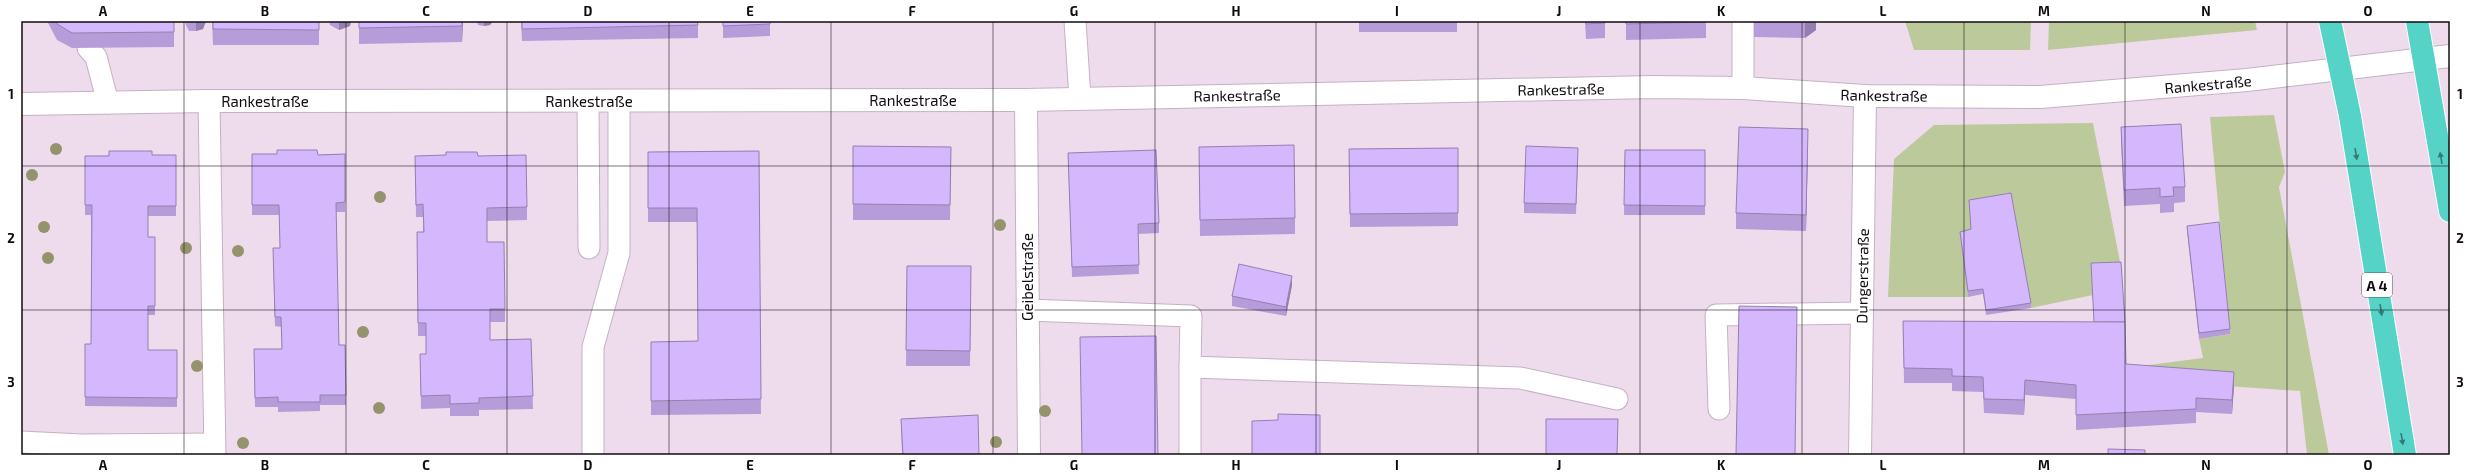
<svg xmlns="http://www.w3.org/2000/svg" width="2471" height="476" font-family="'Exo 2',sans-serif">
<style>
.green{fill:#bcca9b}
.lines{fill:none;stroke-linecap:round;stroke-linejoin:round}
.service-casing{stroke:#c4b2c2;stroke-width:23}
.minor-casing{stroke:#c4b2c2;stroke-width:24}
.tertiary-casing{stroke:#c4b2c2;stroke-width:24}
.motorway-casing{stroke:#fff;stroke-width:24}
.service{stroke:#fff;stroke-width:21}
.minor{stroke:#fff;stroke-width:22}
.tertiary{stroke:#fff;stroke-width:22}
.motorway{stroke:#55d3c6;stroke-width:22}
.motorway-bridge-casing{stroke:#fff;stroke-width:24;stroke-linecap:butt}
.motorway-bridge{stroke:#55d3c6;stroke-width:22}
.tree{fill:#94946c}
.wall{fill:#b69dd9}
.shaded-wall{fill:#9480b0}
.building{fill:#d4b7fc;stroke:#9480b0}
.oneway{fill:#367975}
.grid{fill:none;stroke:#110b11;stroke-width:1;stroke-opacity:0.55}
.labels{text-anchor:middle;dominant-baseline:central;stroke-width:4;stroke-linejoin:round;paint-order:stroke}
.shield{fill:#fff;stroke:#585458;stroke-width:1}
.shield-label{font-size:14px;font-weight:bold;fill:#110b11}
.street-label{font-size:15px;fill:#110b11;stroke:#fff}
.neatline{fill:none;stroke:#110b11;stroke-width:1.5}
.grid-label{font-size:13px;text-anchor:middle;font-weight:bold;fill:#110b11}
</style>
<rect width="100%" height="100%" fill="#eedced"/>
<g class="green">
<polygon points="1905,21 2031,21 2030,50 1914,50"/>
<polygon points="2049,21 2255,21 2257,30 2048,50"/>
<polygon points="2274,115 2285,172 2279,187 2329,455 2307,455 2300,391 2126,379 2126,368 2203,358 2199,339 2230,334 2210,117"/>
<polygon points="2093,123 2121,267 2091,268 2093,295 2031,308 2011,199 1971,234 1960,237 1968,297 1888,297 1894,159 1934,125"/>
</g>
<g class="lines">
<defs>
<g id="service">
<polyline points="1075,21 1080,98"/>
<polyline points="1743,21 1743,88"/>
<polyline points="88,48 96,57 108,103"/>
<polyline points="209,101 215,455"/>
<polyline points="588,101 589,248"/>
<polyline points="1027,310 1191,316 1190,367 1520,378 1617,399"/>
<polyline points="1190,367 1190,455"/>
<polyline points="1719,409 1716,315 1862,313"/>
<polyline points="21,442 81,445 214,444"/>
<polyline points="593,455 593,347 619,253 619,101"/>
</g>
<g id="minor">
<polyline points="1026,100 1029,455"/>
<polyline points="1860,455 1865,96"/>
</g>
<polyline id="tertiary" points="21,104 209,101 1026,100 1652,87 1743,88 1865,96 2040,97 2247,80 2450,56"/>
<g id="motorway">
<polyline points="2432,107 2450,211"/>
<polyline points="2350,116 2405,455"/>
</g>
</defs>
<use href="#service" class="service-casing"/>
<use href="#minor" class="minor-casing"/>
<use href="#tertiary" class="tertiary-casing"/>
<use href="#motorway" class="motorway-casing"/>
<use href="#service" class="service"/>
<use href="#minor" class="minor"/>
<use href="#tertiary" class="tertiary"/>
<use href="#motorway" class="motorway"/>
<defs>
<g id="motorway-bridge">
<polyline points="2330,21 2350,116"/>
<polyline points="2417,21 2432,107"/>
</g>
</defs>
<use href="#motorway-bridge" class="motorway-bridge-casing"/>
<use href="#motorway-bridge" class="motorway-bridge"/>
</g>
<g class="tree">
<circle cx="56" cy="149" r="6"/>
<circle cx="32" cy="175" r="6"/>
<circle cx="380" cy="197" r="6"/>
<circle cx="1000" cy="225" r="6"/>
<circle cx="44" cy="227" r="6"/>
<circle cx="186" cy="248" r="6"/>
<circle cx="238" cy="251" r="6"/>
<circle cx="48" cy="258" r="6"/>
<circle cx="363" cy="332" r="6"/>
<circle cx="197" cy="366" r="6"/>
<circle cx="379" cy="408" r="6"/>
<circle cx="1045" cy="411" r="6"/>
<circle cx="996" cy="442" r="6"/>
<circle cx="243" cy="443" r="6"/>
</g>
<g class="wall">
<polygon points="47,21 174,21 174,47 72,48 57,40"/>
<polygon points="185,21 206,21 203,29 196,31 189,31 186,25"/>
<polygon points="212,21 319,21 319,45 213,45"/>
<polygon points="329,21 351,21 350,26 339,30 330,25"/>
<polygon points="359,21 463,21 462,42 359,44"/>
<polygon points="477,21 493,21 490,25 484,26 478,25"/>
<polygon points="521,21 698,25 698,38 522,41"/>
<polygon points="723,21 770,21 770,36 723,38"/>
<rect x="1359" y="21" width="98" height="11"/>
<polygon points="1585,21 1605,21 1605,38 1586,39"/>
<polygon points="1626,21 1706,21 1706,38 1626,40"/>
<polygon points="1754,21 1816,21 1816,30 1805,38 1754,37"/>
<polygon points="2121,127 2185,187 2185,202 2174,203 2174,212 2160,213 2160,204 2124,206 2121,143"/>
<polygon points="1808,145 1806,231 1736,229 1736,213"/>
<polygon points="853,146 951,147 950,220 853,220"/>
<polygon points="1199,147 1295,218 1295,234 1200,236"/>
<polygon points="1458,148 1458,226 1350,227 1349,149"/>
<polygon points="1625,150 1705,150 1705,215 1624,215"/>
<polygon points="759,151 761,414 651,415 651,342 698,341 697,222 648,222 648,152"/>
<polygon points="1068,153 1159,223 1159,233 1138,234 1139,274 1072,277"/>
<polygon points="252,154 318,155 345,154 345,212 336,212 339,345 345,345 346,405 320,405 320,411 278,412 278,407 255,407 254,349 282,349 281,327 275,326 273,258 280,248 279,215 252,215"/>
<polygon points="176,155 176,216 148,216 148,237 155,237 155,315 148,315 148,350 177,350 177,407 85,406 85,344 91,344 91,215 85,215 85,156"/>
<polygon points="415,156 478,156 527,207 527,220 487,221 487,242 505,309 505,322 490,322 490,340 531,339 533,409 479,410 479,416 450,416 450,408 421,409 420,354 426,354 426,336 418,336 417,232 423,232 423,217 416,217"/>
<polygon points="1578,158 1576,214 1524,213 1524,203"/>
<polygon points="1969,200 2031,303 2031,308 1986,315 1983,294 1968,297 1960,237 1960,232 1971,229"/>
<polygon points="2187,226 2230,329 2230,334 2199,339 2187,231"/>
<polygon points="2091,263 2126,364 2234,386 2232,414 2196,412 2196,423 2076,430 2076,399 2025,395 2024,415 1984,413 1983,392 1952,391 1952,383 1904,383 1903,321 2094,322"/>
<polygon points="907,266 971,266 970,366 906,366"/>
<polygon points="1292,285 1286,316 1232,306 1232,296"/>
<polygon points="901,419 979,455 902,455"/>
</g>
<g class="shaded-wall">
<polygon points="196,21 206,21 203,29 196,31"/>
<polygon points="339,21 351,21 350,26 339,30"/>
<polygon points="462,21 463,21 462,42"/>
<polygon points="484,21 493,21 490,25 484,26"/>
<polygon points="1807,21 1816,21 1816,30 1805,38 1805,22"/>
<polygon points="1808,129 1808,145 1806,231 1806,215"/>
<polygon points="1292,276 1292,285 1286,316 1286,307"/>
<polygon points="2234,372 2234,386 2232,414 2232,400"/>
<polygon points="2025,380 2025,395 2024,415 2024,400"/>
</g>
<g class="building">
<polygon points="56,21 174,21 174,32 72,33 57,24"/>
<polygon points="213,21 319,21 319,30 213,29"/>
<polygon points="359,21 462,21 462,26 359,28"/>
<polygon points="522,21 697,21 698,25 522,29"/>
<polygon points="723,21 770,21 770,24 723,26"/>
<polygon points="1585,21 1605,21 1605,23 1586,24"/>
<polygon points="1626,21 1706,21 1706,22 1626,24"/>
<polygon points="1754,21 1807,21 1805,22 1754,22"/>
<polygon points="2181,124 2185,187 2173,187 2174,196 2160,197 2160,188 2124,190 2121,127"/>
<polygon points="1739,127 1808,129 1806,215 1736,213"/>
<polygon points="1294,145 1295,218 1200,220 1199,147"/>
<polygon points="853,146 951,147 950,205 853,204"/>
<polygon points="1526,146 1578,148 1576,204 1524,203"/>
<polygon points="1458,148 1458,213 1350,214 1349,149"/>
<polygon points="277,150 317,150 318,155 345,154 345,202 336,203 339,345 345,345 346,395 320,395 320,402 278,402 278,397 255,398 254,349 282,349 281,317 275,317 273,248 280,248 279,205 252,205 252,154 277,154"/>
<polygon points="1156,150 1159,223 1138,224 1139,265 1072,267 1068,153"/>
<polygon points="1625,150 1705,150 1705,206 1624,205"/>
<polygon points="109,151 152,151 152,155 176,155 176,206 148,206 148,237 155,237 155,306 148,306 148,350 177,350 177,398 85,397 85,344 91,344 92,205 85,205 85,156 109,156"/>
<polygon points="759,151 761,399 651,401 651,342 698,341 697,208 648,208 648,152"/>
<polygon points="446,152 477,152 478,156 526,155 527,207 487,208 487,242 504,242 505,309 490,309 490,340 531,339 533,396 479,398 479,403 450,404 450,395 421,396 420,354 426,354 426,323 418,323 417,232 424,232 423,204 416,205 415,156 446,155"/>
<polygon points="2011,193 2031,303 1986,310 1983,289 1968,291 1960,232 1971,229 1969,200"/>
<polygon points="2219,222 2230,329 2199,333 2187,226"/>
<polygon points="2121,262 2125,322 2094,322 2091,263"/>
<polygon points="1239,264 1292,276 1286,307 1232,296"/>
<polygon points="907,266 971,266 970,351 906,350"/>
<polygon points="1739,306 1797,307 1795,455 1736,455"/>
<polygon points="1903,321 2125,322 2126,364 2234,372 2232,400 2196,398 2196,409 2076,415 2076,385 2025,380 2024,400 1984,399 1983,377 1952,376 1952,369 1904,368"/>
<polygon points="1156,336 1158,455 1082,455 1080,337"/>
<polygon points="1278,414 1320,415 1320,455 1252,455 1252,421 1278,420"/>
<polygon points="978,415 979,455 903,455 901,419"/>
<polygon points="1546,419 1618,419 1617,455 1546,455"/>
<polygon points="2108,449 2145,450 2145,455 2108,455"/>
</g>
<defs><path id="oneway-solid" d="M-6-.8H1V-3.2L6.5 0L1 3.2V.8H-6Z"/></defs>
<g class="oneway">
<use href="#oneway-solid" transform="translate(2356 154) rotate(81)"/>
<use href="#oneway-solid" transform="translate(2441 158) rotate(-100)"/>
<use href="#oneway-solid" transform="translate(2381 310) rotate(81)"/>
<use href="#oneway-solid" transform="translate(2402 439) rotate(81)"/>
</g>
<path class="grid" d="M184 21V455M346 21V455M507 21V455M669 21V455M831 21V455M993 21V455M1155 21V455M1316 21V455M1478 21V455M1640 21V455M1802 21V455M1964 21V455M2125 21V455M2287 21V455M21 166H2450M21 310H2450"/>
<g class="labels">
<rect class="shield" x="2362" y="273" width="30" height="24" rx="3"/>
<g class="shield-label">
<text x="2377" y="285">A 4</text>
</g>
<g class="street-label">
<text transform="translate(2208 84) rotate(-5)">Rankestraße</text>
<text transform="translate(1561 89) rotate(-1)">Rankestraße</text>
<text transform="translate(1237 95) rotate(-1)">Rankestraße</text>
<text transform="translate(1884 95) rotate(1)">Rankestraße</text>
<text x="913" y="100">Rankestraße</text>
<text x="265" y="101">Rankestraße</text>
<text x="589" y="101">Rankestraße</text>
<text transform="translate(1862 276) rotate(-89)">Dungerstraße</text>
<text transform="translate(1027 277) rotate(-90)">Geibelstraße</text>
</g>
</g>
<rect width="2471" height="476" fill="none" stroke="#ffffff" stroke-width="44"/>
<rect x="22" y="22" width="2427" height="432" class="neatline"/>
<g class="grid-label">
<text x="103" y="16">A</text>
<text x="265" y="16">B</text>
<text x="426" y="16">C</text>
<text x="588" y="16">D</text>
<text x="750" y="16">E</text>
<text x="912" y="16">F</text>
<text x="1074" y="16">G</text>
<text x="1236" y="16">H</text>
<text x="1397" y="16">I</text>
<text x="1559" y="16">J</text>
<text x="1721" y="16">K</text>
<text x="1883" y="16">L</text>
<text x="2044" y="16">M</text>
<text x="2206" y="16">N</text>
<text x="2368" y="16">O</text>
<text x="11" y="99">1</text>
<text x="2460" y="99">1</text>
<text x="11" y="243">2</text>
<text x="2460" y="243">2</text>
<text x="11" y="387">3</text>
<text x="2460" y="387">3</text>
<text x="103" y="470">A</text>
<text x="265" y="470">B</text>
<text x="426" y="470">C</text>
<text x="588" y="470">D</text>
<text x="750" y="470">E</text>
<text x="912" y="470">F</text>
<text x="1074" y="470">G</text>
<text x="1236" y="470">H</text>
<text x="1397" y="470">I</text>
<text x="1559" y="470">J</text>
<text x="1721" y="470">K</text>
<text x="1883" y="470">L</text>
<text x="2044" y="470">M</text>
<text x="2206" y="470">N</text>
<text x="2368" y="470">O</text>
</g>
</svg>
